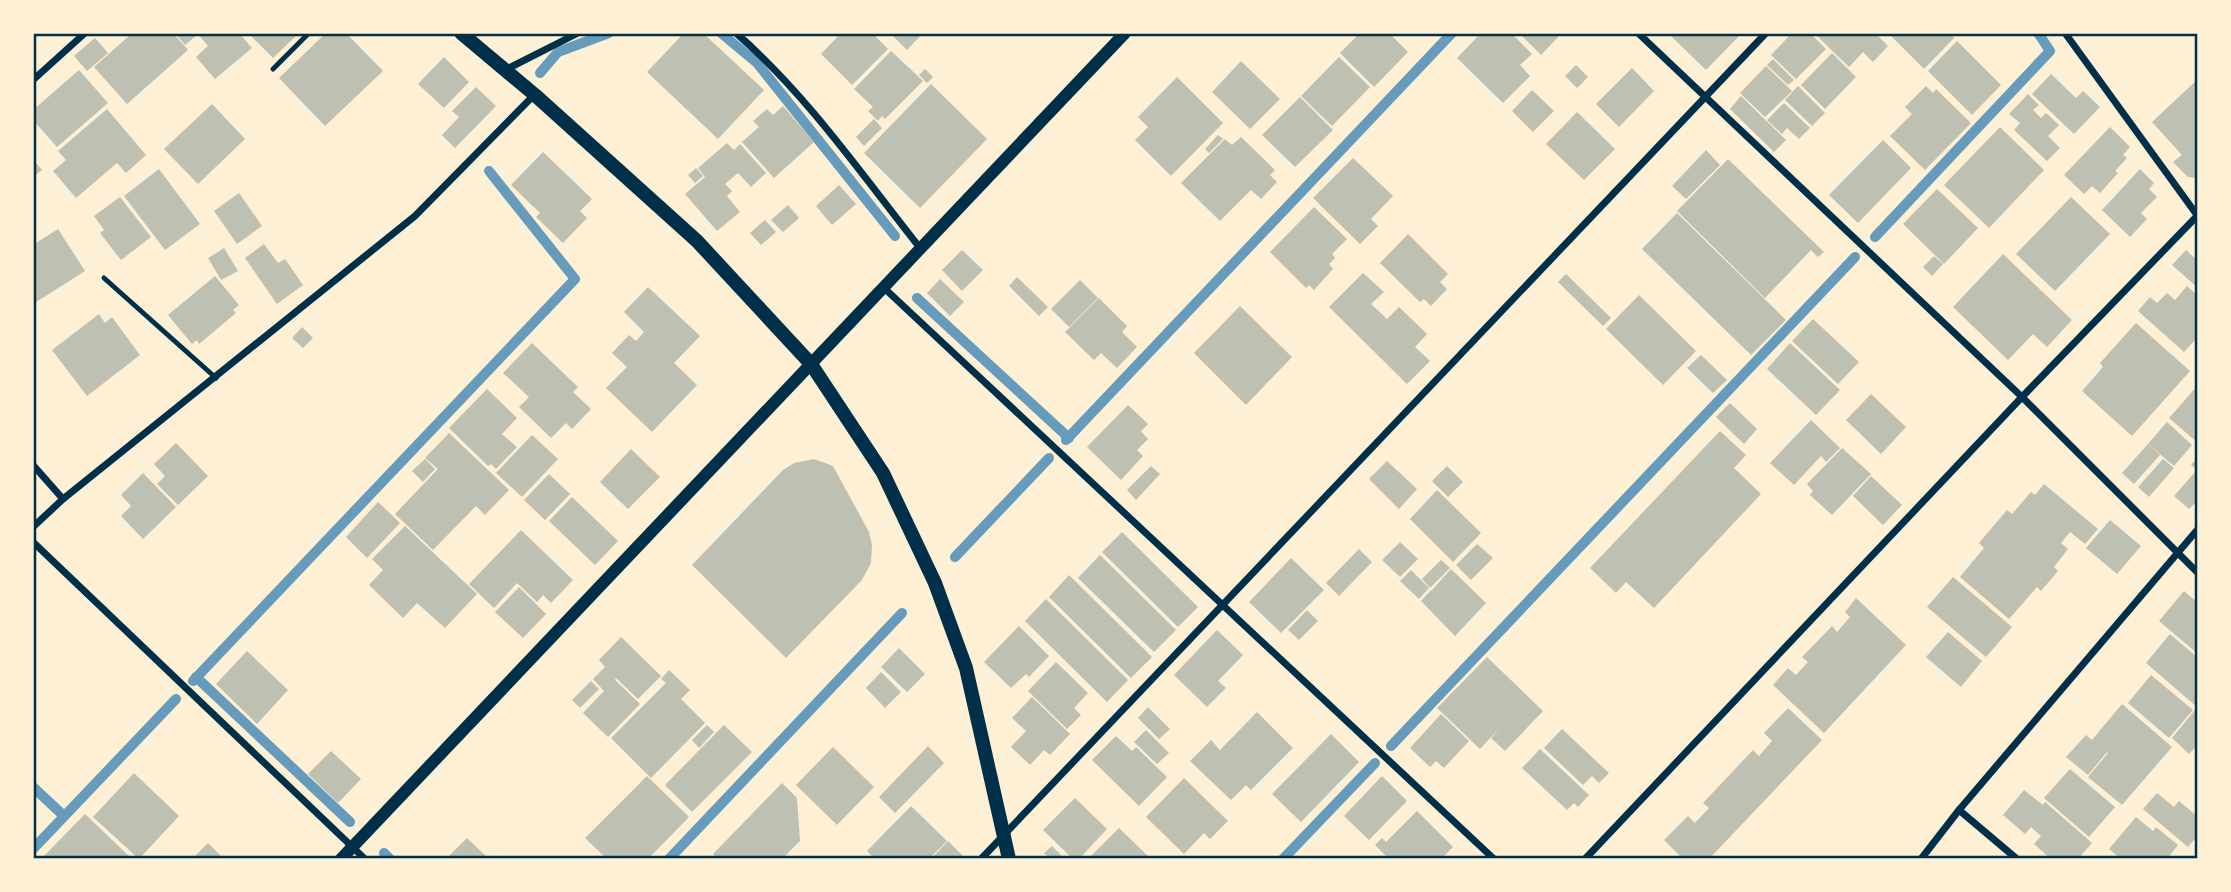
<svg xmlns="http://www.w3.org/2000/svg" width="2231" height="892" font-family="Poppins,sans-serif">
<style>
.lines{fill:none;stroke-linecap:round;stroke-linejoin:round}
.stream{stroke:#669bbc;stroke-width:10}
.building{fill:#bec0b2}
.service{stroke:#003049;stroke-width:5}
.minor{stroke:#003049;stroke-width:7}
.tertiary{stroke:#003049;stroke-width:12}
.secondary{stroke:#003049;stroke-width:14}
.neatline{fill:none;stroke:#003049;stroke-width:2.5}
</style>
<rect width="100%" height="100%" fill="#fdf0d5"/>
<g class="lines">
<g class="stream">
<polyline points="721,33 757,63 895,236"/>
<polyline points="540,73 558,52 609,33"/>
<polyline points="1875,237 2050,51 2038,33"/>
<polyline points="917,298 1069,438"/>
<polyline points="1066,440 1452,33"/>
<polyline points="955,557 1049,458"/>
<polyline points="196,677 350,822"/>
<polyline points="193,681 575,279 489,171"/>
<polyline points="1391,746 1855,257"/>
<polyline points="33,787 64,816"/>
<polyline points="33,849 176,699"/>
<polyline points="384,853 390,859"/>
<polyline points="669,859 902,613"/>
<polyline points="1283,859 1375,763"/>
</g>
</g>
<g class="building">
<polygon points="129,33 173,33 188,50 127,104 94,67 130,35"/>
<polygon points="175,33 196,33 197,35 185,45"/>
<polygon points="197,33 239,33 252,48 215,79 196,57 208,46"/>
<polygon points="252,33 299,33 273,58 250,35"/>
<polygon points="326,33 346,33 383,71 325,126 279,78"/>
<polygon points="684,33 703,33 764,90 718,139 647,72"/>
<polygon points="841,33 872,33 888,49 852,85 821,54"/>
<polygon points="890,33 923,33 907,50"/>
<polygon points="1360,33 1389,33 1408,52 1374,87 1340,53"/>
<polygon points="1481,33 1511,33 1532,54 1520,65 1530,76 1503,103 1457,58"/>
<polygon points="1519,33 1562,33 1541,55"/>
<polygon points="1676,33 1742,33 1706,70 1672,37"/>
<polygon points="1792,33 1810,33 1826,49 1796,79 1771,55"/>
<polygon points="1814,33 1875,33 1888,46 1873,62 1863,52 1849,67"/>
<polygon points="1888,33 1950,33 1954,38 1924,69"/>
<polygon points="95,38 108,53 87,71 74,56"/>
<polygon points="1957,41 2001,85 1972,115 1928,71"/>
<polygon points="891,51 923,81 885,119 882,116 878,121 868,111 873,107 854,89"/>
<polygon points="1832,53 1856,77 1825,109 1801,85"/>
<polygon points="444,57 469,82 444,108 418,84"/>
<polygon points="1339,57 1370,87 1332,126 1301,96"/>
<polygon points="1773,59 1794,80 1788,85 1767,65"/>
<polygon points="1241,61 1280,99 1250,129 1212,92"/>
<polygon points="1576,65 1588,77 1577,88 1565,76"/>
<polygon points="1766,66 1792,91 1765,117 1740,93"/>
<polygon points="1632,68 1654,91 1619,127 1596,104"/>
<polygon points="925,69 933,77 927,83 919,75"/>
<polygon points="79,70 108,103 57,147 33,120 33,110"/>
<polygon points="2051,74 2076,98 2083,91 2100,107 2074,134 2032,94"/>
<polygon points="1177,77 1223,123 1171,176 1135,140 1148,127 1138,117"/>
<polygon points="2198,79 2198,178 2188,177 2173,162 2182,155 2152,122"/>
<polygon points="931,84 987,139 920,208 864,153"/>
<polygon points="1798,86 1825,113 1812,126 1785,100"/>
<polygon points="1926,86 1933,93 1936,89 1971,123 1925,170 1890,136 1912,114 1905,107"/>
<polygon points="476,87 496,106 455,148 442,135 459,117 452,111"/>
<polygon points="1532,90 1554,111 1533,132 1512,111"/>
<polygon points="2028,94 2039,105 2033,110 2041,118 2046,113 2059,125 2048,136 2060,148 2047,161 2014,130 2020,123 2009,114"/>
<polygon points="1741,96 1786,140 1774,152 1730,109"/>
<polygon points="1300,97 1333,130 1295,167 1262,135"/>
<polygon points="1784,103 1810,128 1799,139 1787,128 1782,134 1767,120"/>
<polygon points="212,104 245,139 198,184 164,149"/>
<polygon points="783,106 814,142 774,178 742,142 759,127 753,121 767,109 773,115"/>
<polygon points="107,109 146,155 126,173 117,163 76,198 53,171 66,160 58,151"/>
<polygon points="1577,112 1615,149 1584,180 1546,144"/>
<polygon points="874,119 882,128 864,146 856,137"/>
<polygon points="2000,127 2044,170 1989,228 1944,185"/>
<polygon points="2110,127 2130,147 2123,155 2127,158 2115,171 2118,173 2100,193 2092,186 2084,194 2064,175"/>
<polygon points="1218,135 1223,139 1209,153 1205,149"/>
<polygon points="1241,137 1275,170 1270,175 1277,182 1261,199 1251,190 1220,221 1181,183 1225,139 1232,145"/>
<polygon points="1883,140 1911,168 1858,223 1829,195"/>
<polygon points="727,143 734,150 740,144 766,173 751,187 738,173 725,184 732,191 727,196 740,212 717,231 685,194 705,177 698,168"/>
<polygon points="1706,150 1720,165 1686,199 1672,186"/>
<polygon points="543,152 592,199 580,211 587,218 563,243 536,217 540,213 511,185"/>
<polygon points="1353,158 1393,196 1371,219 1378,226 1360,244 1313,198"/>
<polygon points="33,159 42,170 33,177"/>
<polygon points="1728,159 1824,252 1818,257 1811,250 1765,298 1677,211"/>
<polygon points="696,168 703,176 695,183 688,175"/>
<polygon points="159,169 200,224 165,250 124,196"/>
<polygon points="2140,169 2154,183 2149,189 2157,197 2141,213 2147,219 2130,237 2102,210"/>
<polygon points="839,185 856,204 832,225 816,206"/>
<polygon points="1937,189 1978,228 1944,264 1903,224"/>
<polygon points="239,193 262,226 237,244 214,211"/>
<polygon points="120,197 151,237 121,260 100,233 104,230 94,216"/>
<polygon points="2071,197 2110,234 2055,291 2016,254"/>
<polygon points="788,205 799,218 783,232 771,220"/>
<polygon points="1314,207 1347,239 1332,254 1335,258 1329,264 1333,269 1314,290 1309,285 1306,288 1270,252"/>
<polygon points="1677,213 1786,320 1751,355 1642,249"/>
<polygon points="765,220 776,232 761,245 750,233"/>
<polygon points="58,229 85,271 33,304 33,245"/>
<polygon points="1408,234 1448,274 1440,282 1447,289 1431,306 1424,299 1420,302 1380,263"/>
<polygon points="264,244 278,263 285,259 303,285 277,304 245,258"/>
<polygon points="224,248 238,271 221,280 208,258"/>
<polygon points="962,250 983,270 962,291 942,270"/>
<polygon points="2186,250 2198,261 2198,288 2172,265"/>
<polygon points="2003,254 2072,320 2047,347 2033,334 2008,360 1953,307"/>
<polygon points="1934,256 1943,264 1932,276 1923,267"/>
<polygon points="1363,273 1384,292 1371,304 1387,319 1399,307 1427,334 1415,347 1430,361 1407,384 1329,307"/>
<polygon points="1566,274 1611,318 1603,326 1558,282"/>
<polygon points="215,276 239,305 233,310 236,313 199,344 197,340 192,344 168,315"/>
<polygon points="1017,277 1048,307 1039,316 1009,286"/>
<polygon points="940,279 964,302 950,316 927,293"/>
<polygon points="1080,280 1098,298 1069,327 1051,309"/>
<polygon points="2187,286 2198,296 2198,337 2184,352 2138,311 2150,297 2157,303 2167,293 2175,300"/>
<polygon points="648,287 700,336 674,363 697,385 652,432 606,388 627,367 612,353 629,335 636,341 644,332 624,312"/>
<polygon points="1639,295 1696,351 1663,385 1606,329"/>
<polygon points="1099,298 1127,326 1122,332 1137,347 1117,368 1101,353 1094,360 1065,332"/>
<polygon points="1240,306 1292,357 1246,405 1194,353"/>
<polygon points="99,314 105,323 112,317 140,355 87,396 52,350"/>
<polygon points="1813,319 1859,362 1838,384 1792,341"/>
<polygon points="2136,323 2190,371 2132,436 2082,391 2103,367 2100,363"/>
<polygon points="302,327 313,338 303,348 292,338"/>
<polygon points="532,343 578,387 573,392 591,409 572,429 566,423 551,438 519,407 529,397 503,373"/>
<polygon points="1790,343 1840,390 1816,415 1767,369"/>
<polygon points="1701,355 1727,380 1713,393 1687,368"/>
<polygon points="2198,385 2198,443 2169,418"/>
<polygon points="487,389 517,418 502,434 517,447 496,469 491,464 488,466 449,428"/>
<polygon points="1871,394 1906,427 1881,454 1846,420"/>
<polygon points="1730,403 1757,429 1744,444 1716,417"/>
<polygon points="1128,405 1148,424 1141,431 1148,439 1137,450 1143,456 1121,480 1087,447"/>
<polygon points="1811,420 1840,448 1826,462 1821,456 1794,485 1770,463"/>
<polygon points="2167,422 2192,445 2174,466 2148,444"/>
<polygon points="1720,431 1746,455 1734,468 1761,494 1654,608 1626,582 1616,593 1590,568"/>
<polygon points="449,433 509,490 485,515 476,506 433,550 395,514 438,469 425,458"/>
<polygon points="532,435 558,459 522,497 496,473"/>
<polygon points="176,443 208,476 178,505 157,484 165,476 154,464"/>
<polygon points="2148,444 2160,455 2134,484 2122,473"/>
<polygon points="1842,448 1871,474 1832,515 1810,495 1813,491 1807,484"/>
<polygon points="631,449 660,477 628,509 600,482"/>
<polygon points="2198,457 2198,471 2191,465"/>
<polygon points="425,459 435,469 423,482 412,471"/>
<polygon points="814,459 833,466 869,532 872,545 871,563 862,580 786,658 692,565 783,470 794,463"/>
<polygon points="2163,459 2174,468 2149,497 2138,487"/>
<polygon points="1387,461 1417,489 1399,509 1369,479"/>
<polygon points="1151,466 1160,474 1136,500 1127,490"/>
<polygon points="1447,466 1463,482 1448,497 1432,481"/>
<polygon points="2195,472 2198,475 2198,500 2189,509 2174,496"/>
<polygon points="143,473 176,507 143,539 121,516 131,506 121,495"/>
<polygon points="549,474 570,494 545,520 524,500"/>
<polygon points="1871,476 1902,505 1883,525 1853,496"/>
<polygon points="2044,484 2098,529 2085,544 2070,532 2061,543 2068,549 2054,567 2058,571 2041,591 2037,587 2009,619 1960,577 1984,548 1979,543 2007,510 2012,514 2031,492 2035,495"/>
<polygon points="1437,490 1481,533 1453,562 1410,519"/>
<polygon points="572,497 618,541 595,565 549,521"/>
<polygon points="378,502 400,523 367,558 346,537"/>
<polygon points="2110,520 2141,546 2117,574 2086,548"/>
<polygon points="405,526 477,594 445,628 417,603 403,618 369,585 383,570 372,559"/>
<polygon points="521,530 573,580 551,603 543,595 537,602 517,583 494,608 469,584"/>
<polygon points="1122,532 1198,607 1178,627 1102,552"/>
<polygon points="1400,542 1418,559 1400,577 1382,560"/>
<polygon points="1477,544 1493,558 1471,580 1456,565"/>
<polygon points="1359,549 1372,562 1339,596 1326,583"/>
<polygon points="1100,555 1176,630 1154,652 1078,578"/>
<polygon points="1291,558 1324,590 1281,633 1249,602"/>
<polygon points="1441,560 1450,568 1430,588 1422,579"/>
<polygon points="1451,569 1486,603 1455,636 1421,601 1431,590 1433,591 1432,590"/>
<polygon points="1411,570 1429,588 1419,599 1400,581"/>
<polygon points="1069,575 1152,657 1131,678 1049,597"/>
<polygon points="1953,577 2012,627 1986,657 1927,607"/>
<polygon points="519,587 546,614 523,638 495,612"/>
<polygon points="2184,591 2198,603 2198,654 2159,621"/>
<polygon points="1856,598 1906,645 1824,733 1773,685 1788,668 1796,675 1808,662 1802,657 1832,626 1837,632 1850,617 1845,612"/>
<polygon points="1046,599 1128,680 1107,702 1025,621"/>
<polygon points="1307,610 1318,621 1299,640 1288,630"/>
<polygon points="1019,626 1049,656 1029,677 1026,674 1011,688 984,662"/>
<polygon points="1217,630 1243,655 1218,681 1226,688 1207,707 1174,675"/>
<polygon points="1948,632 1982,661 1961,687 1926,657"/>
<polygon points="2170,634 2198,658 2197,707 2146,663"/>
<polygon points="621,637 661,676 638,699 616,678 615,680 640,704 608,737 583,713 604,691 593,679 605,667 599,660"/>
<polygon points="899,648 925,674 907,692 881,667"/>
<polygon points="247,651 288,690 257,724 216,684"/>
<polygon points="1487,657 1543,711 1505,751 1491,738 1502,725 1480,749 1437,708"/>
<polygon points="1056,662 1088,693 1074,708 1081,715 1067,729 1028,691"/>
<polygon points="669,670 690,690 681,699 705,723 651,778 611,738 666,683 661,679"/>
<polygon points="881,672 901,692 885,708 866,688"/>
<polygon points="2151,675 2193,710 2169,738 2128,703"/>
<polygon points="591,681 599,689 580,708 572,700"/>
<polygon points="1032,697 1070,734 1050,755 1044,750 1030,765 1011,747 1026,731 1012,718"/>
<polygon points="2122,704 2172,747 2122,805 2088,777 2108,753 2107,752 2088,775 2066,757 2086,735 2092,740"/>
<polygon points="1148,707 1170,729 1159,739 1138,718"/>
<polygon points="1788,708 1822,740 1709,859 1683,859 1664,840 1688,816 1695,823 1709,808 1703,803 1753,750 1759,756 1772,741 1764,733"/>
<polygon points="2195,710 2198,712 2198,744 2189,754 2172,738"/>
<polygon points="1257,712 1293,748 1251,790 1246,785 1231,800 1190,761 1211,740 1220,750"/>
<polygon points="1441,714 1469,741 1444,768 1436,761 1430,767 1410,748"/>
<polygon points="707,725 714,732 699,748 692,740"/>
<polygon points="724,725 752,752 692,812 665,785"/>
<polygon points="1562,729 1609,773 1599,783 1592,776 1583,785 1544,748"/>
<polygon points="1146,730 1169,753 1157,764 1134,742"/>
<polygon points="1331,734 1359,762 1301,822 1272,794"/>
<polygon points="1116,736 1132,751 1136,747 1167,777 1139,806 1092,760"/>
<polygon points="928,746 944,763 895,813 879,797"/>
<polygon points="833,747 874,787 837,825 796,785"/>
<polygon points="1540,749 1589,795 1578,807 1574,803 1567,810 1522,768"/>
<polygon points="331,751 361,779 338,803 308,774"/>
<polygon points="2070,769 2115,807 2089,837 2044,798"/>
<polygon points="134,773 179,816 139,859 93,817"/>
<polygon points="647,776 689,817 648,859 607,859 585,838"/>
<polygon points="1382,776 1407,801 1369,840 1344,816"/>
<polygon points="1184,778 1228,821 1210,839 1204,833 1184,854 1146,817"/>
<polygon points="782,783 797,798 800,841 782,859 718,859 713,854"/>
<polygon points="2024,790 2043,805 2045,802 2092,843 2078,859 2051,859 2034,844 2041,836 2031,827 2025,834 2003,815"/>
<polygon points="2157,793 2174,807 2179,801 2198,817 2198,835 2188,847 2143,809"/>
<polygon points="1075,798 1107,829 1079,859 1073,859 1043,830"/>
<polygon points="911,806 947,841 929,859 875,859 867,851"/>
<polygon points="1417,811 1453,847 1441,859 1389,859 1375,845 1382,838 1386,842"/>
<polygon points="85,814 132,859 47,859 44,856"/>
<polygon points="2136,817 2153,831 2156,827 2178,845 2167,859 2121,859 2109,849"/>
<polygon points="1119,828 1151,859 1088,859"/>
<polygon points="467,838 489,859 446,859"/>
<polygon points="948,841 964,857 962,859 931,859"/>
<polygon points="208,843 224,859 198,859 195,856"/>
<polygon points="1052,846 1065,859 1050,859 1044,853"/>
</g>
<g class="lines">
<g class="service">
<polyline points="273,69 309,33"/>
<polyline points="104,278 216,378"/>
</g>
<g class="minor">
<path d="M736 33C807 95 862 175 920 248"/>
<polyline points="1638,33 2022,397 2198,573"/>
<polyline points="2065,33 2197,215"/>
<polyline points="505,70 578,33"/>
<polyline points="33,80 85,33"/>
<polyline points="883,287 1494,859"/>
<polyline points="33,465 63,499"/>
<polyline points="33,527 63,499 415,216 534,95"/>
<polyline points="33,542 365,859"/>
<polyline points="1959,810 2017,859"/>
<polyline points="981,859 1766,33"/>
<polyline points="1585,859 2022,397 2198,215"/>
<polyline points="1921,859 1959,810 2198,529"/>
</g>
<polyline class="tertiary" points="341,859 1125,33"/>
<polyline class="secondary" points="461,33 535,95 697,241 811,364 883,473 935,583 966,668 1009,859"/>
</g>
<rect width="2231" height="892" fill="none" stroke="#fdf0d5" stroke-width="70"/>
<rect x="35" y="35" width="2161" height="822" class="neatline"/>
</svg>
